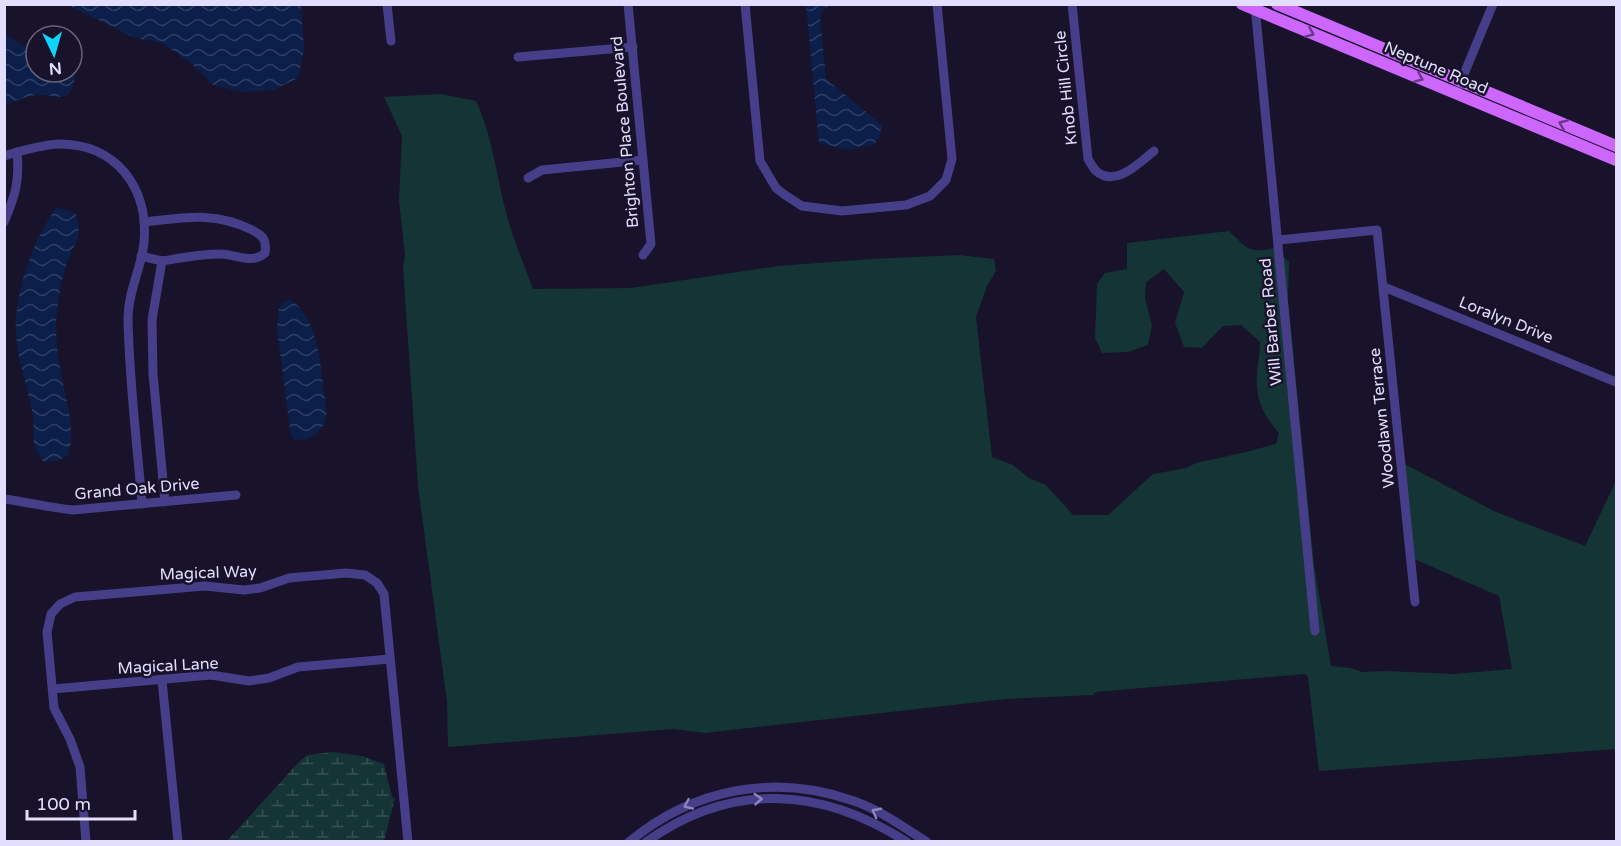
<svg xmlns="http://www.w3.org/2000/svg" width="1621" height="846" font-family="'Varela Round',sans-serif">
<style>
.grass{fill:#153435}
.wetland{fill:url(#wetland-marsh)}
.water{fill:url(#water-waves)}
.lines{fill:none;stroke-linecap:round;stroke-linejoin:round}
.minor{stroke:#463e89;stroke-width:9}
.major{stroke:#cd66fc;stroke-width:12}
.oneway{stroke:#693889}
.oneway2{stroke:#8d86be}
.labels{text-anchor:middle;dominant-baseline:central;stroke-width:5;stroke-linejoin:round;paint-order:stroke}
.street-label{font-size:16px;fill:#e3ddfe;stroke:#18122b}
</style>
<defs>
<pattern id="wetland-marsh" width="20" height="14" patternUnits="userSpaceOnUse" patternTransform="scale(1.5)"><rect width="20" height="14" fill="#153435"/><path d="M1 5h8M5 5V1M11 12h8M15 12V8" fill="none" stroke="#375153"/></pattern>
<pattern id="water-waves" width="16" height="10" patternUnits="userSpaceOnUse" patternTransform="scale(1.5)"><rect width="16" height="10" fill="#0c1f4a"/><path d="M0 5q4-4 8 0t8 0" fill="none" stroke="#2f3f65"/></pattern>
</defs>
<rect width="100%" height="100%" fill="#18122b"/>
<path class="grass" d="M441 94 476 101C494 140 497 182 509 223 516 246 525 267 533 289L631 288 778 266 870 259 959 255 994 259 996 271 987 286 976 317 992 457 1013 465 1029 478 1046 485 1073 515H1108L1153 474 1186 468 1196 463 1246 452 1276 444 1279 433C1262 414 1255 398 1257 371 1258 361 1260 352 1260 342L1241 325 1223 326 1202 348 1184 347 1175 323 1184 292 1164 269 1146 282 1145 298 1152 325 1148 345 1128 352 1102 353 1095 338 1097 284 1105 273 1127 269V243L1229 231C1247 248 1248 254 1274 248L1289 262 1288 299 1314 565 1331 666 1351 668 1362 672 1387 671 1454 674 1512 669 1499 596 1407 556 1399 461 1496 512 1585 546 1616 481V749L1319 771 1308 677 1305 674 1096 692 1093 695 1006 699 705 733 673 729 448 747 447 702 418 486 403 267 405 255 399 200 402 136 384 97Z"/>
<polygon class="wetland" points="333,752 362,756 384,764 392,797 395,798 384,841 227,841 298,763 307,755"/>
<g class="water">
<polygon points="68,5 301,5 304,50 298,78 273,90 242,92 213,85 192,64 162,43 135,38"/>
<polygon points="806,5 829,5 820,15 826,79 882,125 879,138 873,145 848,150 819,143"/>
<path d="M4 34 36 53V72H68L75 76C70 108 57 93 36 95 26 96 14 102 5 105Z"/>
<path d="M57 207 75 213C83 236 76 240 68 260 61 278 57 305 56 324 56 342 58 361 62 379 67 405 76 430 68 456L56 461 44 462C27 441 37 434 32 411 27 386 18 361 16 335 13 295 33 239 57 207Z"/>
<path d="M290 299C318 319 320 361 324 392 325 402 329 416 324 424 317 437 307 441 293 439L290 430 277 328 279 307Z"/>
</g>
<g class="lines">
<g class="minor">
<polyline points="387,4 391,41"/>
<polyline points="628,4 651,244 643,255"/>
<polyline points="745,4 760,161 776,188 785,195 802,206 842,211 906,205 930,196 946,180 952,159 937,4"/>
<path d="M1072 4 1088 159C1090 162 1093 168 1096 171 1116 188 1139 163 1154 151"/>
<polyline points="1255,6 1315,631"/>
<polyline points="518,57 633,47"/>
<polyline points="1459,86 1493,4"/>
<path d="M4 156C21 151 40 145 58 144 115 143 149 187 144 242 142 267 128 291 128 318 129 380 137 442 142 504"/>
<polyline points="528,178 542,170 643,160"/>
<path d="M4 222C15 197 20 180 17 152"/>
<path d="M144 222C183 218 213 211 250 229 262 235 267 238 265 253 252 265 236 254 220 254 201 254 181 258 162 261"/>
<polyline points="1279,240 1377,230 1415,602"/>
<polyline points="141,256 162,261 152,320 153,374 165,502"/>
<polyline points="1384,287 1616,382"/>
<path d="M4 499C28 502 50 508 73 510L236 495"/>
<polyline points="162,680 178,842"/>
<polyline points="53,689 211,675 249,681 269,678 298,667 390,659"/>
<polyline points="86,842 80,767 70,739 54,708 47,632 51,614 60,604 75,597 205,586 244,590 260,588 289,578 346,573 365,575 377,583 384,594 408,842"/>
<path d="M629 842C694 788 775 773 854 801 880 810 903 827 927 842"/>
<path d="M646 842C731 781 821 787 907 842"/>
</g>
<g class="major">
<polyline points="1242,4 1616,160"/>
<polyline points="1277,4 1616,146"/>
</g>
</g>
<defs><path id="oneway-chevron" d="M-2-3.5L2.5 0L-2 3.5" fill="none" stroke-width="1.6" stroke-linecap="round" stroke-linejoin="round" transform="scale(1.5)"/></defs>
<g class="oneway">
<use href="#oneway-chevron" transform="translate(1310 33) rotate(23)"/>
<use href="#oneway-chevron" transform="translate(1419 78) rotate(23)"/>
<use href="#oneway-chevron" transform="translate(1563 124) rotate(-157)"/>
</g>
<g class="oneway2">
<use href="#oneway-chevron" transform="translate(758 799) rotate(-4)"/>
<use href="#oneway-chevron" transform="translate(688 805) rotate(156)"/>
<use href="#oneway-chevron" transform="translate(876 812) rotate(-152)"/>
</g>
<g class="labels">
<g class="street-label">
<text transform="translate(1436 68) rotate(23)">Neptune Road</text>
<text transform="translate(1066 88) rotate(-96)">Knob Hill Circle</text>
<text transform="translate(625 132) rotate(-95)">Brighton Place Boulevard</text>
<text transform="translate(1506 320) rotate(22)">Loralyn Drive</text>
<text transform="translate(1271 322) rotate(-95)">Will Barber Road</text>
<text transform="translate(1382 418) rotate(-96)">Woodlawn Terrace</text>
<text transform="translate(137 489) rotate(-5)">Grand Oak Drive</text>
<text transform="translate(208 573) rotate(-2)">Magical Way</text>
<text transform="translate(168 666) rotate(-3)">Magical Lane</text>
</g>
</g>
<rect width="1621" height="846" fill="none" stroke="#e3ddfe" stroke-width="12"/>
<g transform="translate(54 54) rotate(175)"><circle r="28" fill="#18122b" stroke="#69637f" stroke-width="1.5"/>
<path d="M0-4.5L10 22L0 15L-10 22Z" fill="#0dd4fa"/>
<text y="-9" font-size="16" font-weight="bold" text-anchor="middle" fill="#e3ddfe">N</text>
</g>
<path d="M27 810v9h108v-9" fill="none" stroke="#e3ddfe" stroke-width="3"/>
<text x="36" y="810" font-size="18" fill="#e3ddfe" stroke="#18122b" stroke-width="4.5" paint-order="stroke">100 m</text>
</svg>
